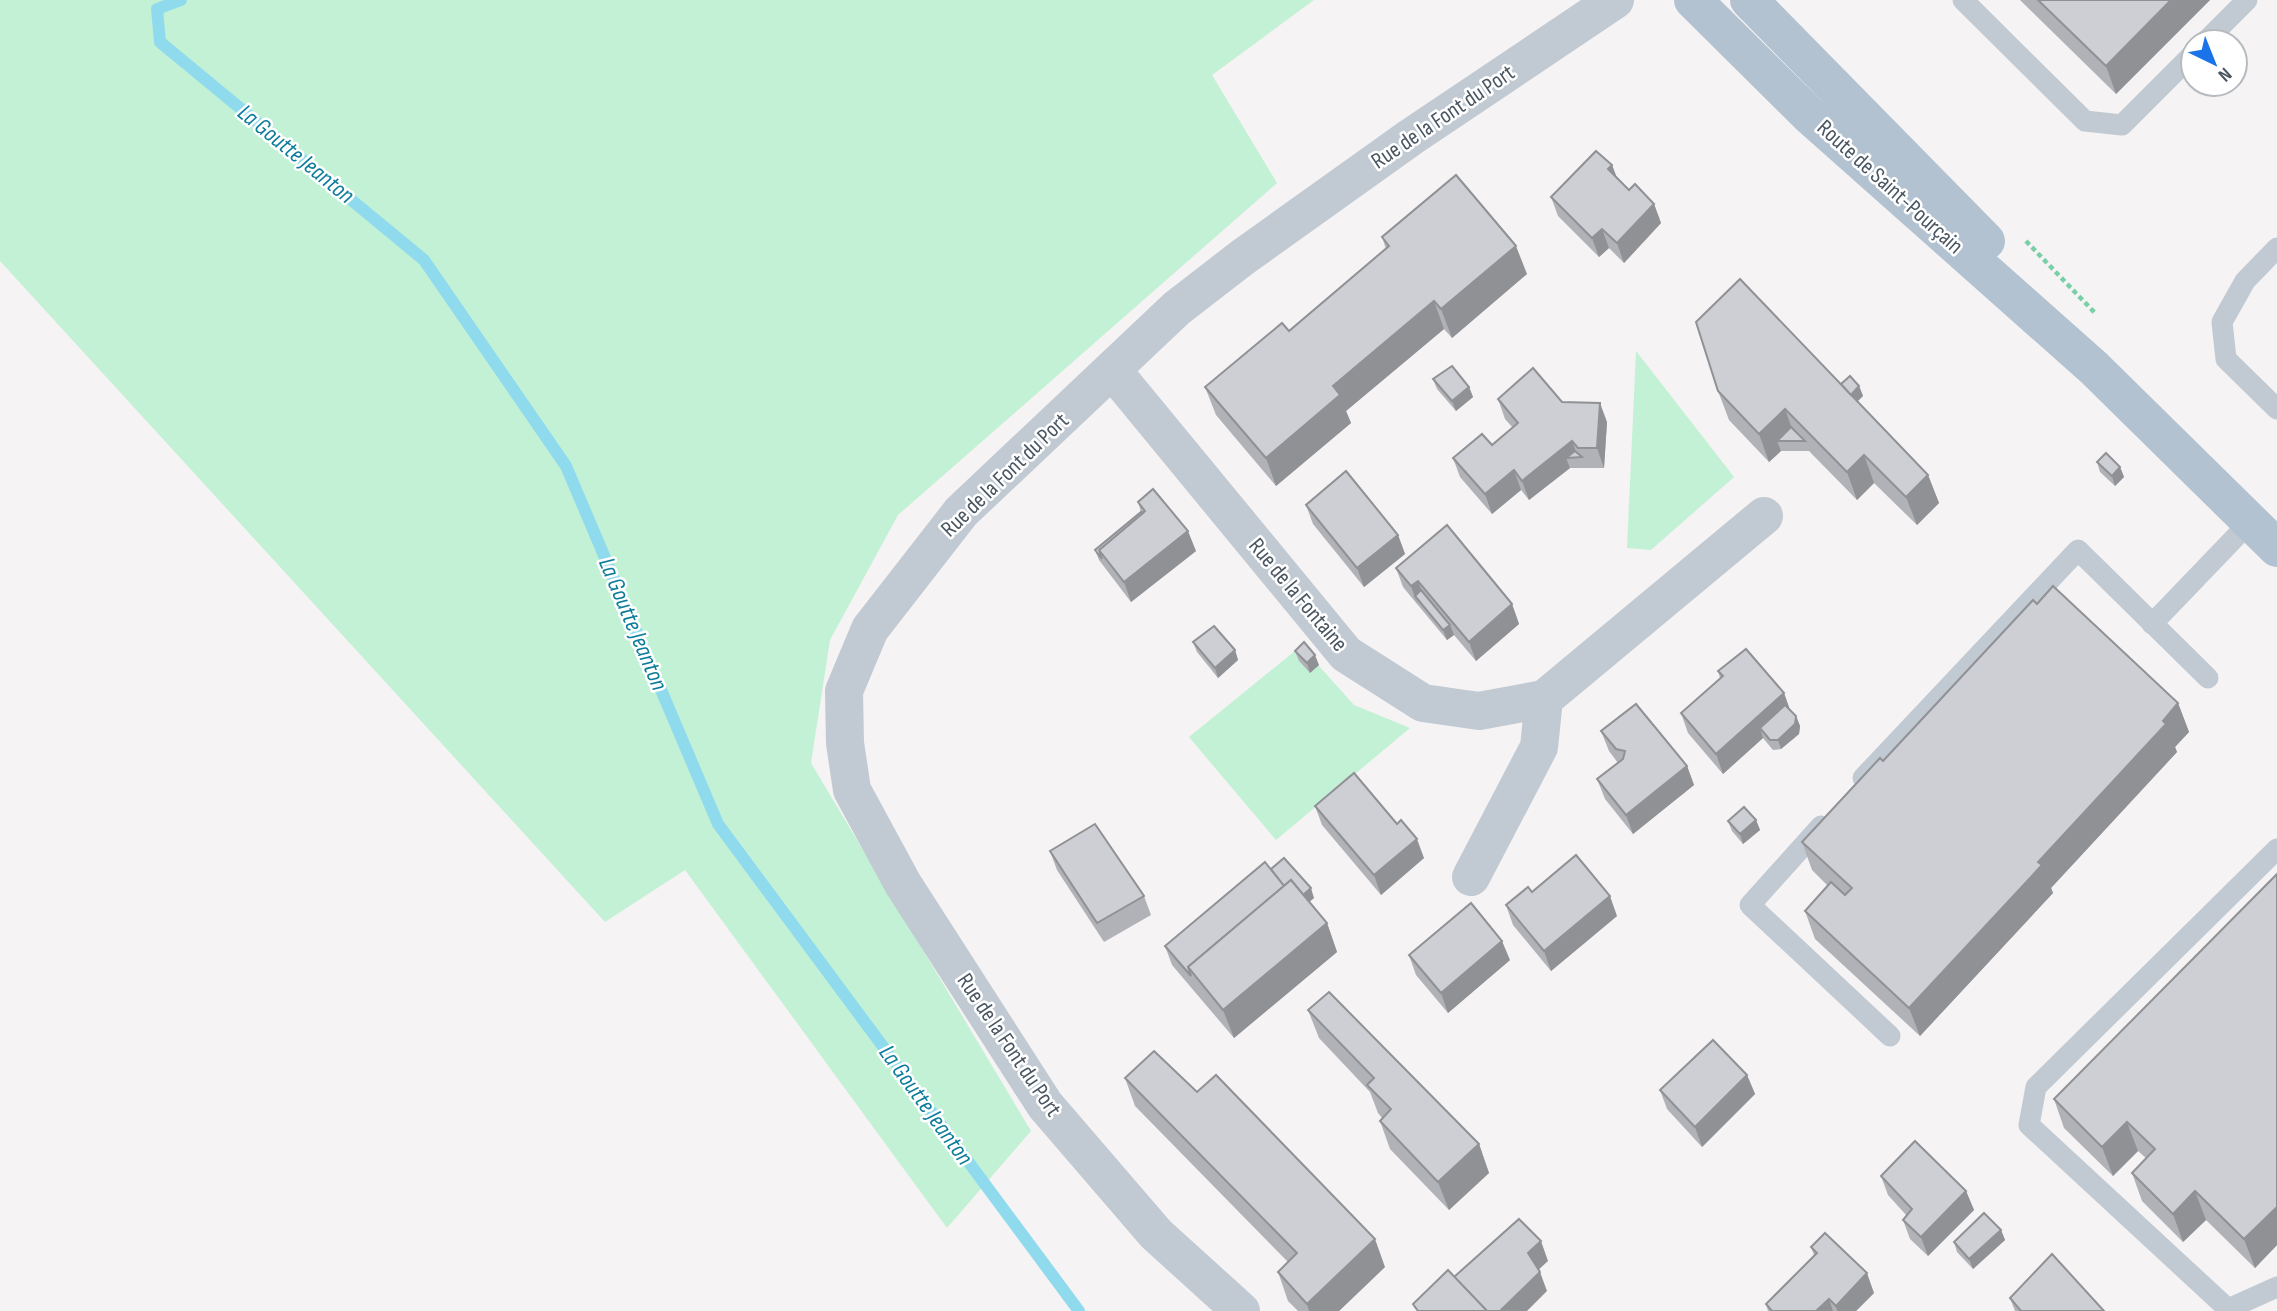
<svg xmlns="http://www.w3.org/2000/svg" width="2277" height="1311" font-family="'Sofia Sans Condensed',sans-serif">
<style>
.green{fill:#c3f1d5}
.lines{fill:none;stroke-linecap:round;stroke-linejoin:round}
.stream{stroke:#90daee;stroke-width:12}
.path{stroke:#7ad0a6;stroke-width:4.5;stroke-dasharray:5 3.5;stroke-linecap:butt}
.lane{stroke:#c1cad2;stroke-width:21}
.street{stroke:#c1cad2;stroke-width:38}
.primary{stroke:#b3c2d1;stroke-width:38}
.wall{fill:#b0b2b7}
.shaded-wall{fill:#909195}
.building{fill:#cdcfd5;stroke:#909195;stroke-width:2}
.labels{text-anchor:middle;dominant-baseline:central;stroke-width:5;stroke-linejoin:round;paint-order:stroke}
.street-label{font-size:23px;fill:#4a5661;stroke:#fff}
.water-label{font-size:24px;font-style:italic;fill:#0c7c9b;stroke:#fff}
</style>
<rect width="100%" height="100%" fill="#f5f3f3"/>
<g class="green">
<polygon points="0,0 1314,0 1212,75 1277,183 898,515 830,640 811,763 1031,1131 947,1228 685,870 605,922 0,261"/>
<polygon points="1636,351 1734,477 1651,550 1627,548"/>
<polygon points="1301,646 1354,705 1410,728 1276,840 1189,737"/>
</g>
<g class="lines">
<polyline class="stream" points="181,0 157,9 160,42 424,260 566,466 718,824 1079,1311"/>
<polyline class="path" points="2026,241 2095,313"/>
<g class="lane">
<polyline points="1963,0 2085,121 2122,125 2193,54"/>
<polyline points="2205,42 2247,0"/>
<polyline points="2277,248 2245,281 2222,322 2226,359 2277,409"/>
<polyline points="2152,624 2250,522"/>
<polyline points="1863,778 2078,550 2208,678"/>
<polyline points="1821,826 1750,905 1890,1036"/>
<polyline points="2277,849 2036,1087 2029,1125 2228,1309 2277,1287"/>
</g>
<g class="street">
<polyline points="1113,371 1346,654 1423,703 1479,711 1544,699"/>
<polyline points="1471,877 1539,747 1544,699 1764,516"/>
<polyline points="1241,1311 1156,1234 1045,1105 903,884 852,790 845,743 844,691 870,629 961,512 1177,308 1243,257 1411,137 1615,0"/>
</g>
<g class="primary">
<polyline points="1693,0 1809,115 2094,368 2277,548"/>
<polyline points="1749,0 1986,241"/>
</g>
</g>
<g class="wall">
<polygon points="2020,0 2210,0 2116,94"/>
<polygon points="1612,165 1617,178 1629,190 1654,204 1661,223 1624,263 1609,248 1599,257 1558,216 1551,197"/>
<polygon points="1382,237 1527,274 1452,338 1444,329 1346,411 1351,423 1276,486 1216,415 1205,387 1289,331 1386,249"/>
<polygon points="1433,379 1469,387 1473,397 1456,411 1437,389"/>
<polygon points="1841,384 1859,386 1863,396 1857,401 1928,475 1939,503 1917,525 1874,483 1857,500 1809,451 1781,451 1769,462 1729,420 1718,391"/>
<polygon points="1498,399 1562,402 1607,422 1604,468 1570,468 1529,500 1521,490 1492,514 1460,477 1453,458 1492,445 1513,428 1505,419"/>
<polygon points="2097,462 2120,467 2124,477 2115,486 2100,472"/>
<polygon points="1138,502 1196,551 1131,602 1099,560 1095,550 1141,512"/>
<polygon points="1306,505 1398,535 1405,554 1364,587 1313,524"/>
<polygon points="1396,568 1512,604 1519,624 1476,661 1454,635 1447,640 1403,587"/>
<polygon points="2037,604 2178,703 2189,732 2175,747 2177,752 2051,888 2053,893 1920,1036 1815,939 1805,911 1828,886 1812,870 1802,842 1883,761"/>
<polygon points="1193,642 1235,650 1238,660 1218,678 1197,652"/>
<polygon points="1295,651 1319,665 1310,673 1299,661"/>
<polygon points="1718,671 1784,693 1790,710 1796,716 1800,726 1799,734 1781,749 1773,750 1763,738 1723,774 1688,733 1681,713 1720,678"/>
<polygon points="1601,731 1687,766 1694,785 1633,834 1605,799 1597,779 1618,763 1609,751"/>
<polygon points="1315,806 1424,858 1381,895 1322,825"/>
<polygon points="1756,820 1760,830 1743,844 1732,831 1728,821"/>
<polygon points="1050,851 1144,896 1151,915 1104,942 1057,870"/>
<polygon points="1271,869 1314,898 1309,902 1327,923 1337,952 1234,1038 1172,965 1165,946"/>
<polygon points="2277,874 2277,1245 2255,1268 2206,1220 2183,1242 2142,1201 2132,1173 2146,1158 2138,1151 2113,1176 2064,1128 2054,1099"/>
<polygon points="1506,905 1617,916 1551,971 1513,925"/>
<polygon points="1409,955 1510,960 1448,1013 1416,975"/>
<polygon points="1308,1010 1479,1144 1489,1173 1449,1210 1390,1149 1380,1121 1382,1118 1378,1113 1370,1092 1319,1038"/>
<polygon points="1747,1075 1755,1094 1702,1147 1667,1109 1660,1090"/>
<polygon points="1125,1078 1385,1267 1339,1311 1298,1311 1288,1301 1278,1272 1288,1262 1135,1106"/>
<polygon points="1881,1176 1966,1191 1974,1210 1928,1256 1910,1239 1903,1220 1907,1216 1888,1195"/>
<polygon points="2001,1230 2005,1240 1973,1269 1957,1252 1954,1242"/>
<polygon points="1811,1247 1874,1293 1856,1311 1768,1311 1766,1304 1814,1255"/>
<polygon points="2010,1298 2104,1311 2015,1311"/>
</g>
<g class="shaded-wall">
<polygon points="2171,0 2210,0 2116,94 2106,66"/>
<polygon points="1612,165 1619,184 1608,169"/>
<polygon points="1654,204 1661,223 1624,263 1617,243"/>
<polygon points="1602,229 1609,248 1599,257 1592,238"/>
<polygon points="1516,246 1527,274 1452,338 1441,309"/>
<polygon points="1434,301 1444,329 1346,411 1351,423 1276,486 1266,458 1333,386"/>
<polygon points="1859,386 1863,396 1850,409 1846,399"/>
<polygon points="1469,387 1473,397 1456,411 1452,401"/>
<polygon points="1600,403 1607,422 1604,468 1597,448"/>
<polygon points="1785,409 1795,437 1777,441 1781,451 1769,462 1759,434"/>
<polygon points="1572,441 1578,457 1566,458 1570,468 1529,500 1522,481"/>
<polygon points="1864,455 1874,483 1857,500 1847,472"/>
<polygon points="2120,467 2124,477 2115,486 2112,476"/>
<polygon points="1514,470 1521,490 1492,514 1485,494"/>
<polygon points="1928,475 1939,503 1917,525 1906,497"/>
<polygon points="1188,531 1196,551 1131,602 1124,582"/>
<polygon points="1398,535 1405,554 1364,587 1357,568"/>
<polygon points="1418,581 1425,600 1415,596 1418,606 1411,586"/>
<polygon points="1512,604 1519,624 1476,661 1469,642"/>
<polygon points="1450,625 1454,635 1447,640 1443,630"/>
<polygon points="1235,650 1238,660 1218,678 1215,668"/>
<polygon points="1315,655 1319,665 1310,673 1307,663"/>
<polygon points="1784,693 1791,713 1760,728 1763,738 1723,774 1716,754"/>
<polygon points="2178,703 2189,732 2175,747 2177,752 2051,888 2053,893 1920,1036 1909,1008"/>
<polygon points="1796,716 1800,726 1799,734 1781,749 1778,740"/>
<polygon points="1687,766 1694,785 1633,834 1626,815"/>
<polygon points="1756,820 1760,830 1743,844 1740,834"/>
<polygon points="1417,839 1424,858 1381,895 1374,875"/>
<polygon points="1311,888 1314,898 1206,989 1193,974"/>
<polygon points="1610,896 1617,916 1551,971 1544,951"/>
<polygon points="1327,923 1337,952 1234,1038 1223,1010"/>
<polygon points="1502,941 1510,960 1448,1013 1441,993"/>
<polygon points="1747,1075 1755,1094 1702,1147 1695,1127"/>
<polygon points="2127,1122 2138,1151 2113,1176 2102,1147"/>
<polygon points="1479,1144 1489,1173 1449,1210 1438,1182"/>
<polygon points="1966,1191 1974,1210 1928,1256 1921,1237"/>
<polygon points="2195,1191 2206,1220 2183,1242 2173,1214"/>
<polygon points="2277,1207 2277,1245 2255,1268 2244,1239"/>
<polygon points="2001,1230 2005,1240 1973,1269 1969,1259"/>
<polygon points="1375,1239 1385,1267 1339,1311 1309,1311 1307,1304"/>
<polygon points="1541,1241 1548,1261 1535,1273 1528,1253"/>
<polygon points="1540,1272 1547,1291 1527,1311 1500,1311"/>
<polygon points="1867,1273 1874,1293 1856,1311 1837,1311 1836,1306"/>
<polygon points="1829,1299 1833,1311 1816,1311"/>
</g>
<g class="building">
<polygon points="2038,0 2171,0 2106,66"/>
<polygon points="1596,151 1612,165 1608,169 1629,190 1635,184 1654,204 1617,243 1602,229 1592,238 1551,197"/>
<polygon points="1456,175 1516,246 1441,309 1434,301 1333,386 1340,395 1266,458 1205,387 1282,323 1289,331 1389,246 1382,237"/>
<polygon points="1740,279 1928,475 1906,497 1864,455 1847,472 1785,409 1759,434 1718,391 1696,322"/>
<polygon points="1452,366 1469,387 1452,401 1433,379"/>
<polygon points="1533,368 1562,402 1600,403 1597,448 1578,448 1572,441 1522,481 1514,470 1485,494 1453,458 1482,434 1492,445 1518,423 1498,399"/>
<polygon points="1850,376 1859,386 1851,395 1841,384"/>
<polygon points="1791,427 1805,441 1777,441"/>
<polygon points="1575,451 1582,457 1566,458"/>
<polygon points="2106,453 2120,467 2112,476 2097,462"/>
<polygon points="1346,471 1398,535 1357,568 1306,505"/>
<polygon points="1153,489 1188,531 1124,582 1099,550 1145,511 1138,502"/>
<polygon points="1141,512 1143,513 1099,550 1102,559 1095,550"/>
<polygon points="1447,525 1512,604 1469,642 1418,581 1411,586 1396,568"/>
<polygon points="2053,586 2178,703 2163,721 2166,724 2038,862 2042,865 1909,1008 1805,911 1831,882 1845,895 1852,888 1802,842 1880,758 1883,761 2033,600 2037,604"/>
<polygon points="1421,590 1450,625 1443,630 1415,596"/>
<polygon points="1214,626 1235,650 1215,668 1193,642"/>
<polygon points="1304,642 1315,655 1307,663 1295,651"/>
<polygon points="1746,649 1784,693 1716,754 1681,713 1723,676 1718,671"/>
<polygon points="1636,704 1687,766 1626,815 1597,779 1623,759 1625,751 1616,749 1601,731"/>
<polygon points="1785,705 1796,716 1795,724 1778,740 1770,740 1760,728"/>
<polygon points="1354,773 1397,824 1401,820 1417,839 1374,875 1315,806"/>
<polygon points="1744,807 1756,820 1740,834 1728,821"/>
<polygon points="1095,824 1144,896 1097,923 1050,851"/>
<polygon points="1576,855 1610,896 1544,951 1506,905 1528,887 1532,892"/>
<polygon points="1284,858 1311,888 1303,895 1291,880 1284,886 1271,869"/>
<polygon points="1265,862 1284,886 1188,967 1191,976 1165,946"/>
<polygon points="2277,874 2277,1207 2244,1239 2195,1191 2173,1214 2132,1173 2155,1149 2127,1122 2102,1147 2054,1099"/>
<polygon points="1291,880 1327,923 1223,1010 1188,967"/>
<polygon points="1471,903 1502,941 1441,993 1409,955"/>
<polygon points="1329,992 1479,1144 1438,1182 1380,1121 1391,1109 1367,1085 1374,1078 1308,1010"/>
<polygon points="1713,1040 1747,1075 1695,1127 1660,1090"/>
<polygon points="1154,1051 1197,1092 1216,1075 1375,1239 1307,1304 1278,1272 1297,1253 1125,1078"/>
<polygon points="1915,1141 1966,1191 1921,1237 1903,1220 1912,1209 1881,1176"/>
<polygon points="1984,1213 2001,1230 1969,1259 1954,1242"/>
<polygon points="1519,1219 1541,1241 1528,1253 1540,1272 1500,1311 1487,1311 1454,1277"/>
<polygon points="1825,1233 1867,1273 1836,1306 1829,1299 1816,1311 1772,1311 1766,1304 1817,1253 1811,1247"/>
<polygon points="2052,1254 2104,1311 2021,1311 2010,1298"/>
<polygon points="1448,1270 1487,1311 1418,1311 1413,1304"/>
</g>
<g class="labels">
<g class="street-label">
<text transform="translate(1443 117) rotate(-34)">Rue de la Font du Port</text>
<text transform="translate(1890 187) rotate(42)">Route de Saint-Pourçain</text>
<text transform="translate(1005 475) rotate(-44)">Rue de la Font du Port</text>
<text transform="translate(1298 595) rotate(50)">Rue de la Fontaine</text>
<text transform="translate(1009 1045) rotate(56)">Rue de la Font du Port</text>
</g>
<g class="water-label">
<text transform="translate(296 154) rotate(39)">La Goutte Jeanton</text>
<text transform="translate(633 624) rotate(67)">La Goutte Jeanton</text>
<text transform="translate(926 1105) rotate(54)">La Goutte Jeanton</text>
</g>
</g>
<g transform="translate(2214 63) rotate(137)"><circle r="33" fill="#ffffff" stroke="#b7bbc0" stroke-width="2"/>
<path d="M0-5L12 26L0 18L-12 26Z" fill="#1a73e8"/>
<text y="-10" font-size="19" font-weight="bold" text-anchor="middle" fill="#4a5661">N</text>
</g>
</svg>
